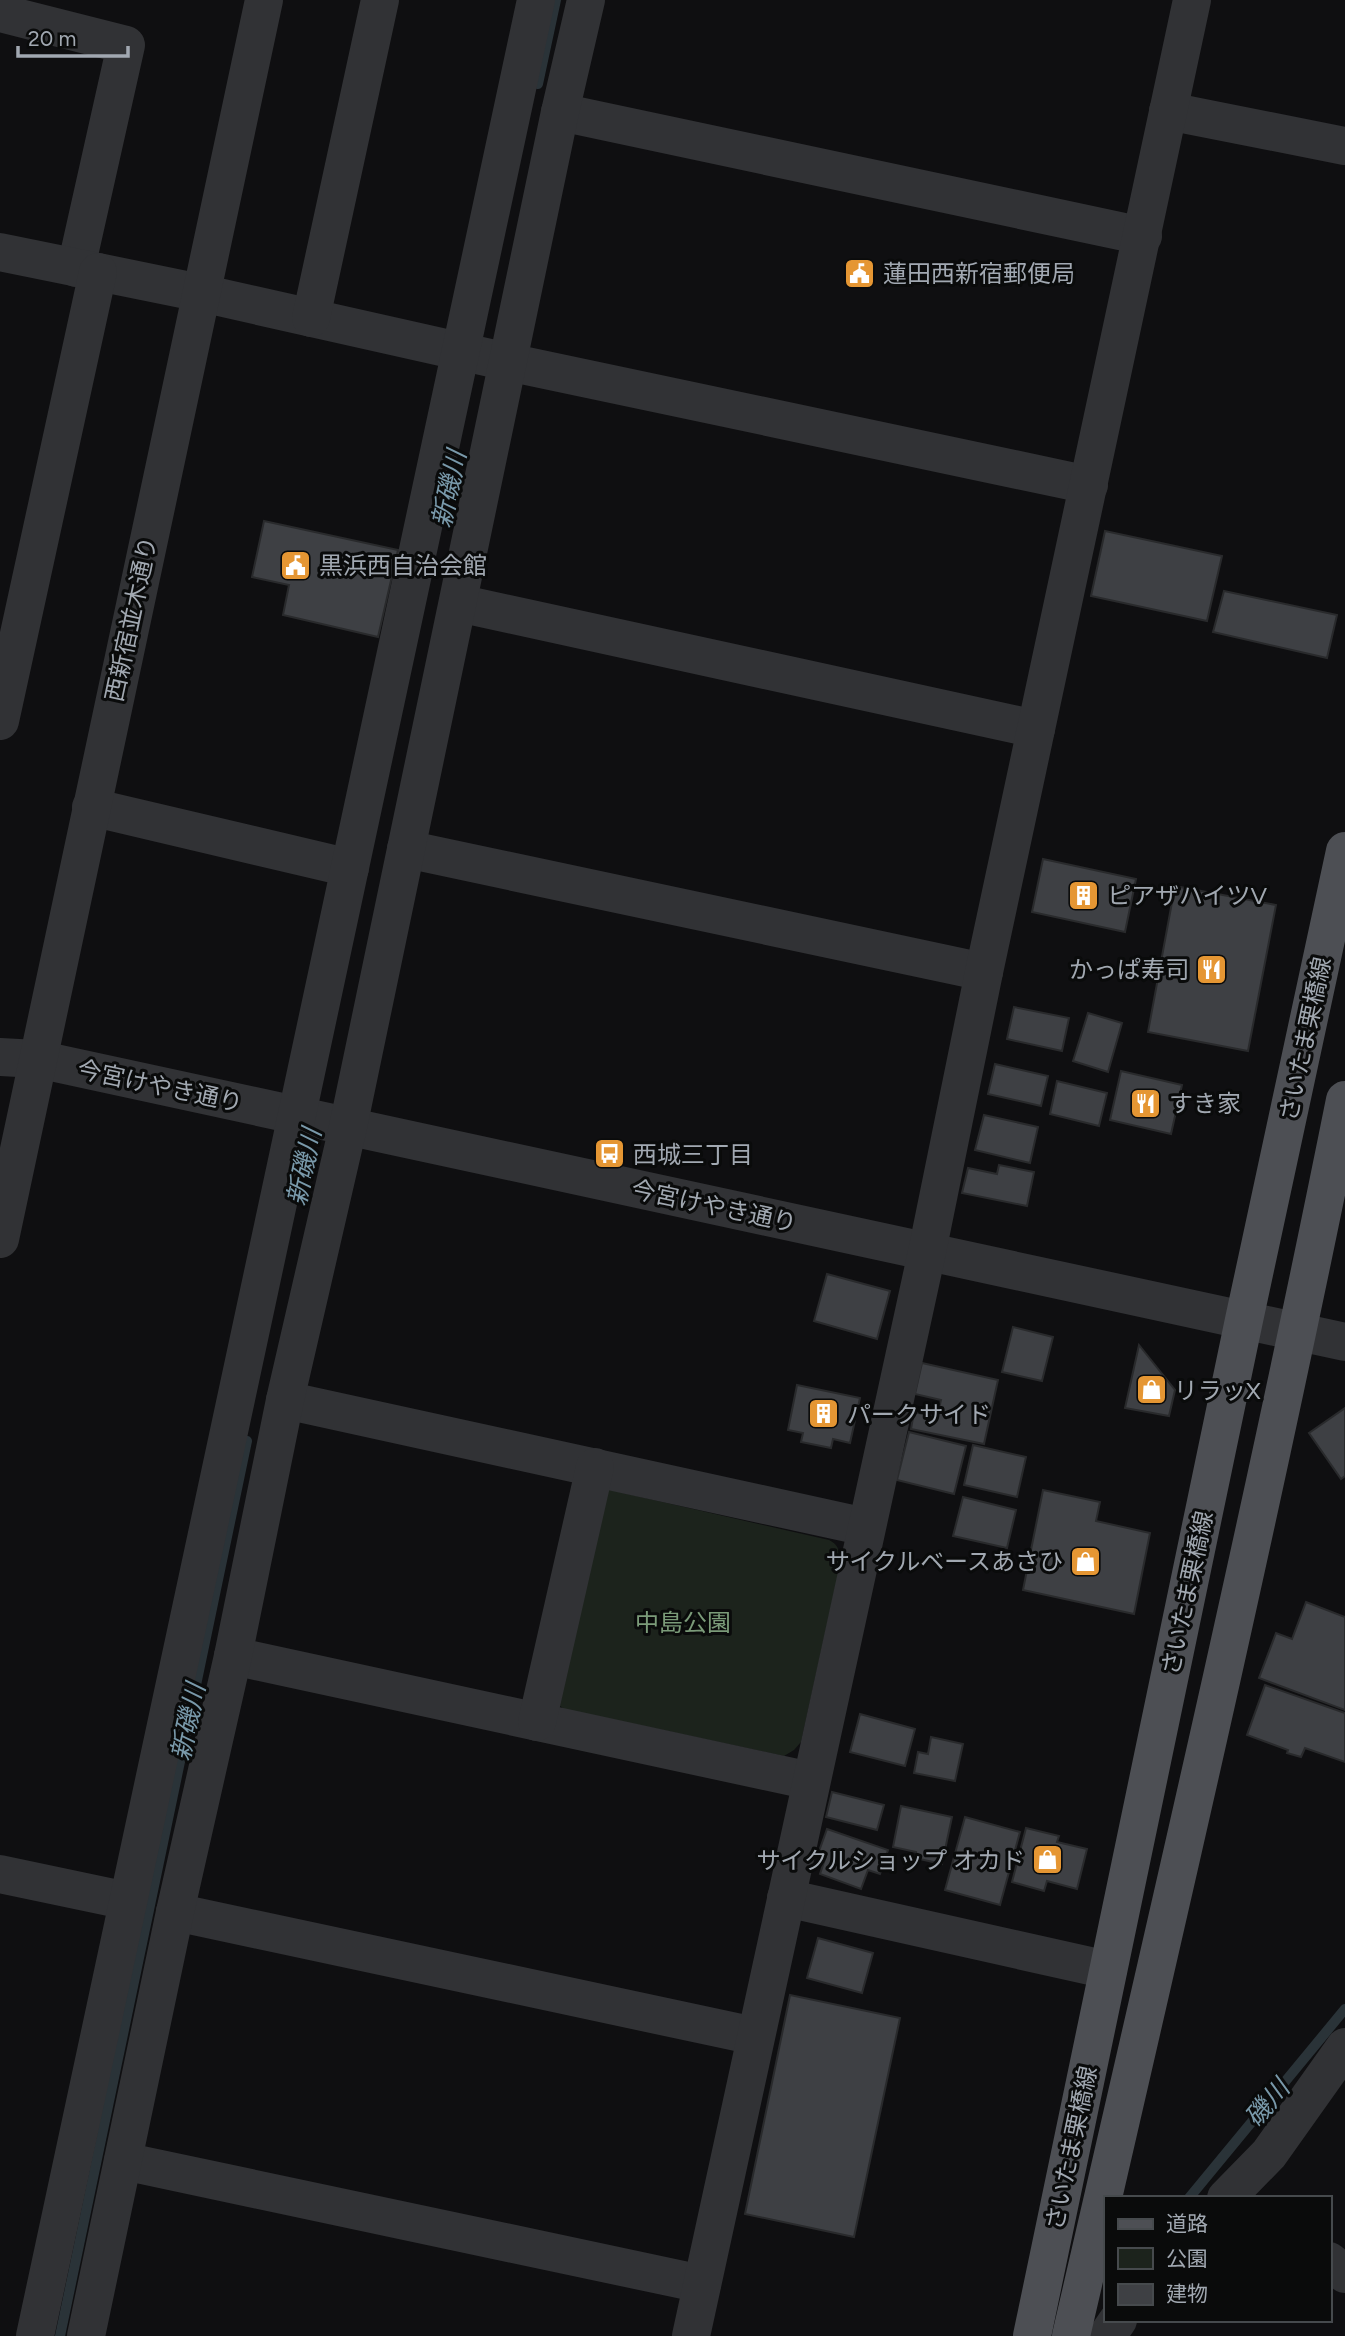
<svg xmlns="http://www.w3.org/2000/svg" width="1345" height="2336" font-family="Figtree,'Noto Sans JP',sans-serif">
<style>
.green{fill:#1c231c}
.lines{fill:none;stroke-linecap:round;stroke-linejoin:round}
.stream{stroke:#2a3338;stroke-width:10}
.building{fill:#3e4044;stroke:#292a2c;stroke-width:2}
.minor{stroke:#313235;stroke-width:38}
.major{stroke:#4d4f54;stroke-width:38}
.labels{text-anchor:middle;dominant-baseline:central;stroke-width:6;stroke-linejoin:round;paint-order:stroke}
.poi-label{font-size:24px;fill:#a1a8b1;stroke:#0a0b0b;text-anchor:start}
.street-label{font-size:24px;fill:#a1a8b1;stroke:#0a0b0b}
.park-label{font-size:24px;fill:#7b9b79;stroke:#0a0b0b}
.water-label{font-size:26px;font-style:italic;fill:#7999aa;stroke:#0a0b0b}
</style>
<rect width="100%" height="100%" fill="#0f0f11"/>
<path class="green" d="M606 1489 829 1540C842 1546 839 1556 839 1570L801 1742 794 1750 784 1756 564 1709 556 1703Z"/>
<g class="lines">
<g class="stream">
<polyline points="538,84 556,0"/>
<polyline points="1189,2198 1345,2009"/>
<polyline points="60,2336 247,1441"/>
</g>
</g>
<g class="building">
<polygon points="264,521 398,550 378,637 283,615 289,585 252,577"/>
<polygon points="1105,531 1222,556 1207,621 1091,596"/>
<polygon points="1224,591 1337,615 1327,658 1213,632"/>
<polygon points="1043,859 1136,879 1125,932 1032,912"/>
<polygon points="1175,886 1276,905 1248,1051 1148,1032"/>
<polygon points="1014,1007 1069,1018 1062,1051 1007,1039"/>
<polygon points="1088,1013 1122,1023 1108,1072 1073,1061"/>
<polygon points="995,1064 1048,1076 1041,1106 988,1094"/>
<polygon points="1121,1071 1182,1085 1171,1134 1110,1120"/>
<polygon points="1057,1081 1107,1093 1099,1126 1050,1114"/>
<polygon points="984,1115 1038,1127 1030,1163 975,1150"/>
<polygon points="999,1165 1034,1172 1027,1206 962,1193 968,1168 997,1174"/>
<polygon points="827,1274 890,1291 877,1339 814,1321"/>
<polygon points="1013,1327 1053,1337 1042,1381 1002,1372"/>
<polygon points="1139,1345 1175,1390 1169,1416 1125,1408"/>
<polygon points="922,1363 998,1380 984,1444 911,1429 914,1412 937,1417 941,1400 915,1394"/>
<polygon points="797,1385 860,1398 850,1443 833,1439 831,1448 801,1442 803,1433 788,1430"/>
<polygon points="1345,1408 1345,1476 1341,1479 1309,1433"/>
<polygon points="909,1432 966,1446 954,1494 897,1480"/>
<polygon points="973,1445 1026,1457 1017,1497 964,1485"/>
<polygon points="1043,1490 1100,1502 1096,1521 1150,1533 1134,1614 1023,1590"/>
<polygon points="963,1497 1016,1510 1007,1548 953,1536"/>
<polygon points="1306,1602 1345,1617 1345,1710 1259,1678 1276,1633 1292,1639"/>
<polygon points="1265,1685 1345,1713 1345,1762 1305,1748 1301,1757 1287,1753 1288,1750 1247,1735"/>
<polygon points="860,1714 915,1729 905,1766 850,1752"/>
<polygon points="931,1737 963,1744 955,1781 914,1773 918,1752 928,1754"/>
<polygon points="832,1792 884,1805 877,1830 826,1817"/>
<polygon points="901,1806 952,1817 942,1864 915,1858 916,1852 893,1847"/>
<polygon points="965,1817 1020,1832 1000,1905 945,1890"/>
<polygon points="1026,1828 1059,1836 1057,1842 1087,1849 1077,1889 1047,1881 1044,1891 1012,1882"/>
<polygon points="827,1829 888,1850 880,1874 868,1870 861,1889 820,1874 826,1856 818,1854"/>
<polygon points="818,1938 873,1953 862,1993 807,1978"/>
<polygon points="790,1995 900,2018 854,2237 745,2214"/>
</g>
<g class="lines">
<g class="minor">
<polyline points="0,13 126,45 76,268"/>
<polyline points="1168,111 1345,146"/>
<polyline points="560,112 1143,236"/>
<polyline points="0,252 201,293 508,362 1089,485"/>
<polyline points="311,318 380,0"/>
<polyline points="458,603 1036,729"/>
<polyline points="0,721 98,272"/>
<polyline points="91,807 350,868"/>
<polyline points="406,849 984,972"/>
<polyline points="0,1057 37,1059 1345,1342"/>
<polyline points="0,1239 264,0"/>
<polyline points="285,1400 866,1527"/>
<polyline points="233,1656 811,1781"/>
<polyline points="537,1722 595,1467"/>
<polyline points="0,1874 128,1901"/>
<polyline points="786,1898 1108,1970"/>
<polyline points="175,1912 755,2036"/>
<polyline points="123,2161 702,2284"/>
<polyline points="1226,2198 1269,2154 1345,2047"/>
<polyline points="1329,2261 1345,2274"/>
<polyline points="35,2336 536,0"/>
<polyline points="86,2336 175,1912 233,1656 285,1400 348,1127 560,112 586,0"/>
<polyline points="691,2336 927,1252 984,972 1192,0"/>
<polyline points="1107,2336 1118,2320"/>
</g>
<g class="major">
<polyline points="1032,2336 1244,1320 1345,851"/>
<path d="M1071 2336C1166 1925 1262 1514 1345 1100"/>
</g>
</g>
<defs>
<symbol id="civic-square" viewBox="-11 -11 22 22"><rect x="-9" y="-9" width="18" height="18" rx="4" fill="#e59633" stroke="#0a0b0b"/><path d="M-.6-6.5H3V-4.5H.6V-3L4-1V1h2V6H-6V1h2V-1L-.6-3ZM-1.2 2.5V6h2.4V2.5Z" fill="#fff"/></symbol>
<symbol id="building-square" viewBox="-11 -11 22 22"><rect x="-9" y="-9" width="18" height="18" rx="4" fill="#e59633" stroke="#0a0b0b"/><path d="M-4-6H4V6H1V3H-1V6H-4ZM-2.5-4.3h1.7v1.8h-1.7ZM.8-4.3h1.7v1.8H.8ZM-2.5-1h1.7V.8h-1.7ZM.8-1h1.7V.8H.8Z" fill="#fff"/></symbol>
<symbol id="restaurant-square" viewBox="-11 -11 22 22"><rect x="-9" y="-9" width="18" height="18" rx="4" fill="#e59633" stroke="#0a0b0b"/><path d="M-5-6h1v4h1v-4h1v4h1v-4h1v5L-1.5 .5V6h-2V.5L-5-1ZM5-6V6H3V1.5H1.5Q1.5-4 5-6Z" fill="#fff"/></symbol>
<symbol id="bus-square" viewBox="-11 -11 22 22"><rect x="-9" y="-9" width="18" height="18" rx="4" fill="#e59633" stroke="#0a0b0b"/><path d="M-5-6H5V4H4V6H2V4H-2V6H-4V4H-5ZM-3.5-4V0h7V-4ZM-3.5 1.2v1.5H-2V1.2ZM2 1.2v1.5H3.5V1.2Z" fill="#fff"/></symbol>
<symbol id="shop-square" viewBox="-11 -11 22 22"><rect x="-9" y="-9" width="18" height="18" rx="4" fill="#e59633" stroke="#0a0b0b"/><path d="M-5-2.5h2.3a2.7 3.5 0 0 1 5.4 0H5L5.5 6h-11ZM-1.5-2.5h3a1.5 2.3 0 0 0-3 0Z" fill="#fff"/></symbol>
</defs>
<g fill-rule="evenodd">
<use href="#civic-square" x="842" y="256" width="35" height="35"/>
<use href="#civic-square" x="278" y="548" width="35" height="35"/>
<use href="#building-square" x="1066" y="878" width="35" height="35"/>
<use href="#restaurant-square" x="1194" y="952" width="35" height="35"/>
<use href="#restaurant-square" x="1128" y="1086" width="35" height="35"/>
<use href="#bus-square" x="592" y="1136" width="35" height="35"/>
<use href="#shop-square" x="1134" y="1372" width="35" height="35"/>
<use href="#building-square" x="806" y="1396" width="35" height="35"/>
<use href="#shop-square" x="1068" y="1544" width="35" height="35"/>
<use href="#shop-square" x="1030" y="1842" width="35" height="35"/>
</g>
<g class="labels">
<g class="poi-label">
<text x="883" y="273">蓮田西新宿郵便局</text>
<text x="319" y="565">黒浜西自治会館</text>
<text x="1107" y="895">ピアザハイツV</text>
<text x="1189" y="969" text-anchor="end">かっぱ寿司</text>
<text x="1169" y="1103">すき家</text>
<text x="633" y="1154">西城三丁目</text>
<text x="1174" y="1390">リラッX</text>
<text x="847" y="1414">パークサイド</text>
<text x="1063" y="1561" text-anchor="end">サイクルベースあさひ</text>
<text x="1025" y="1860" text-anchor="end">サイクルショップ オカド</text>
</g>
<g class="street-label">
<text transform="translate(131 619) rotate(-78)">西新宿並木通り</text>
<text transform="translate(1305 1039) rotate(-78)">さいたま栗橋線</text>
<text transform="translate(160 1086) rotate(12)">今宮けやき通り</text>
<text transform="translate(714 1206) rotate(12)">今宮けやき通り</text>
<text transform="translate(1187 1593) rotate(-78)">さいたま栗橋線</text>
<text transform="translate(1071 2148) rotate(-78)">さいたま栗橋線</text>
</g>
<g class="park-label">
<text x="683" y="1622">中島公園</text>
</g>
<g class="water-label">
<text transform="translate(449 489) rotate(-78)">新磯川</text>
<text transform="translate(304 1167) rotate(-78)">新磯川</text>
<text transform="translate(188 1722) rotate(-78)">新磯川</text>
<text transform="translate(1267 2103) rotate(-50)">磯川</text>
</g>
</g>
<rect x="1104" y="2196" width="228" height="126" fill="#0a0b0b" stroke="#464a4d" stroke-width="2"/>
<rect x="1118" y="2219" width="35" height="10" fill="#4d4f54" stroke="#464a4d" stroke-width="2"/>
<text x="1166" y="2231" font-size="21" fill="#a1a8b1">道路</text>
<rect x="1118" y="2248" width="35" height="21" fill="#1c231c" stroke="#464a4d" stroke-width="2"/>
<text x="1166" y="2266" font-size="21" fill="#a1a8b1">公園</text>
<rect x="1118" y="2284" width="35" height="21" fill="#3e4044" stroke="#464a4d" stroke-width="2"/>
<text x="1166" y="2301" font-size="21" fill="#a1a8b1">建物</text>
<path d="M18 46v10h110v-10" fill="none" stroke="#a1a8b1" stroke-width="3.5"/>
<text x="28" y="46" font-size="21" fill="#a1a8b1" stroke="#0a0b0b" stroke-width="5" paint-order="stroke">20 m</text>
</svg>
